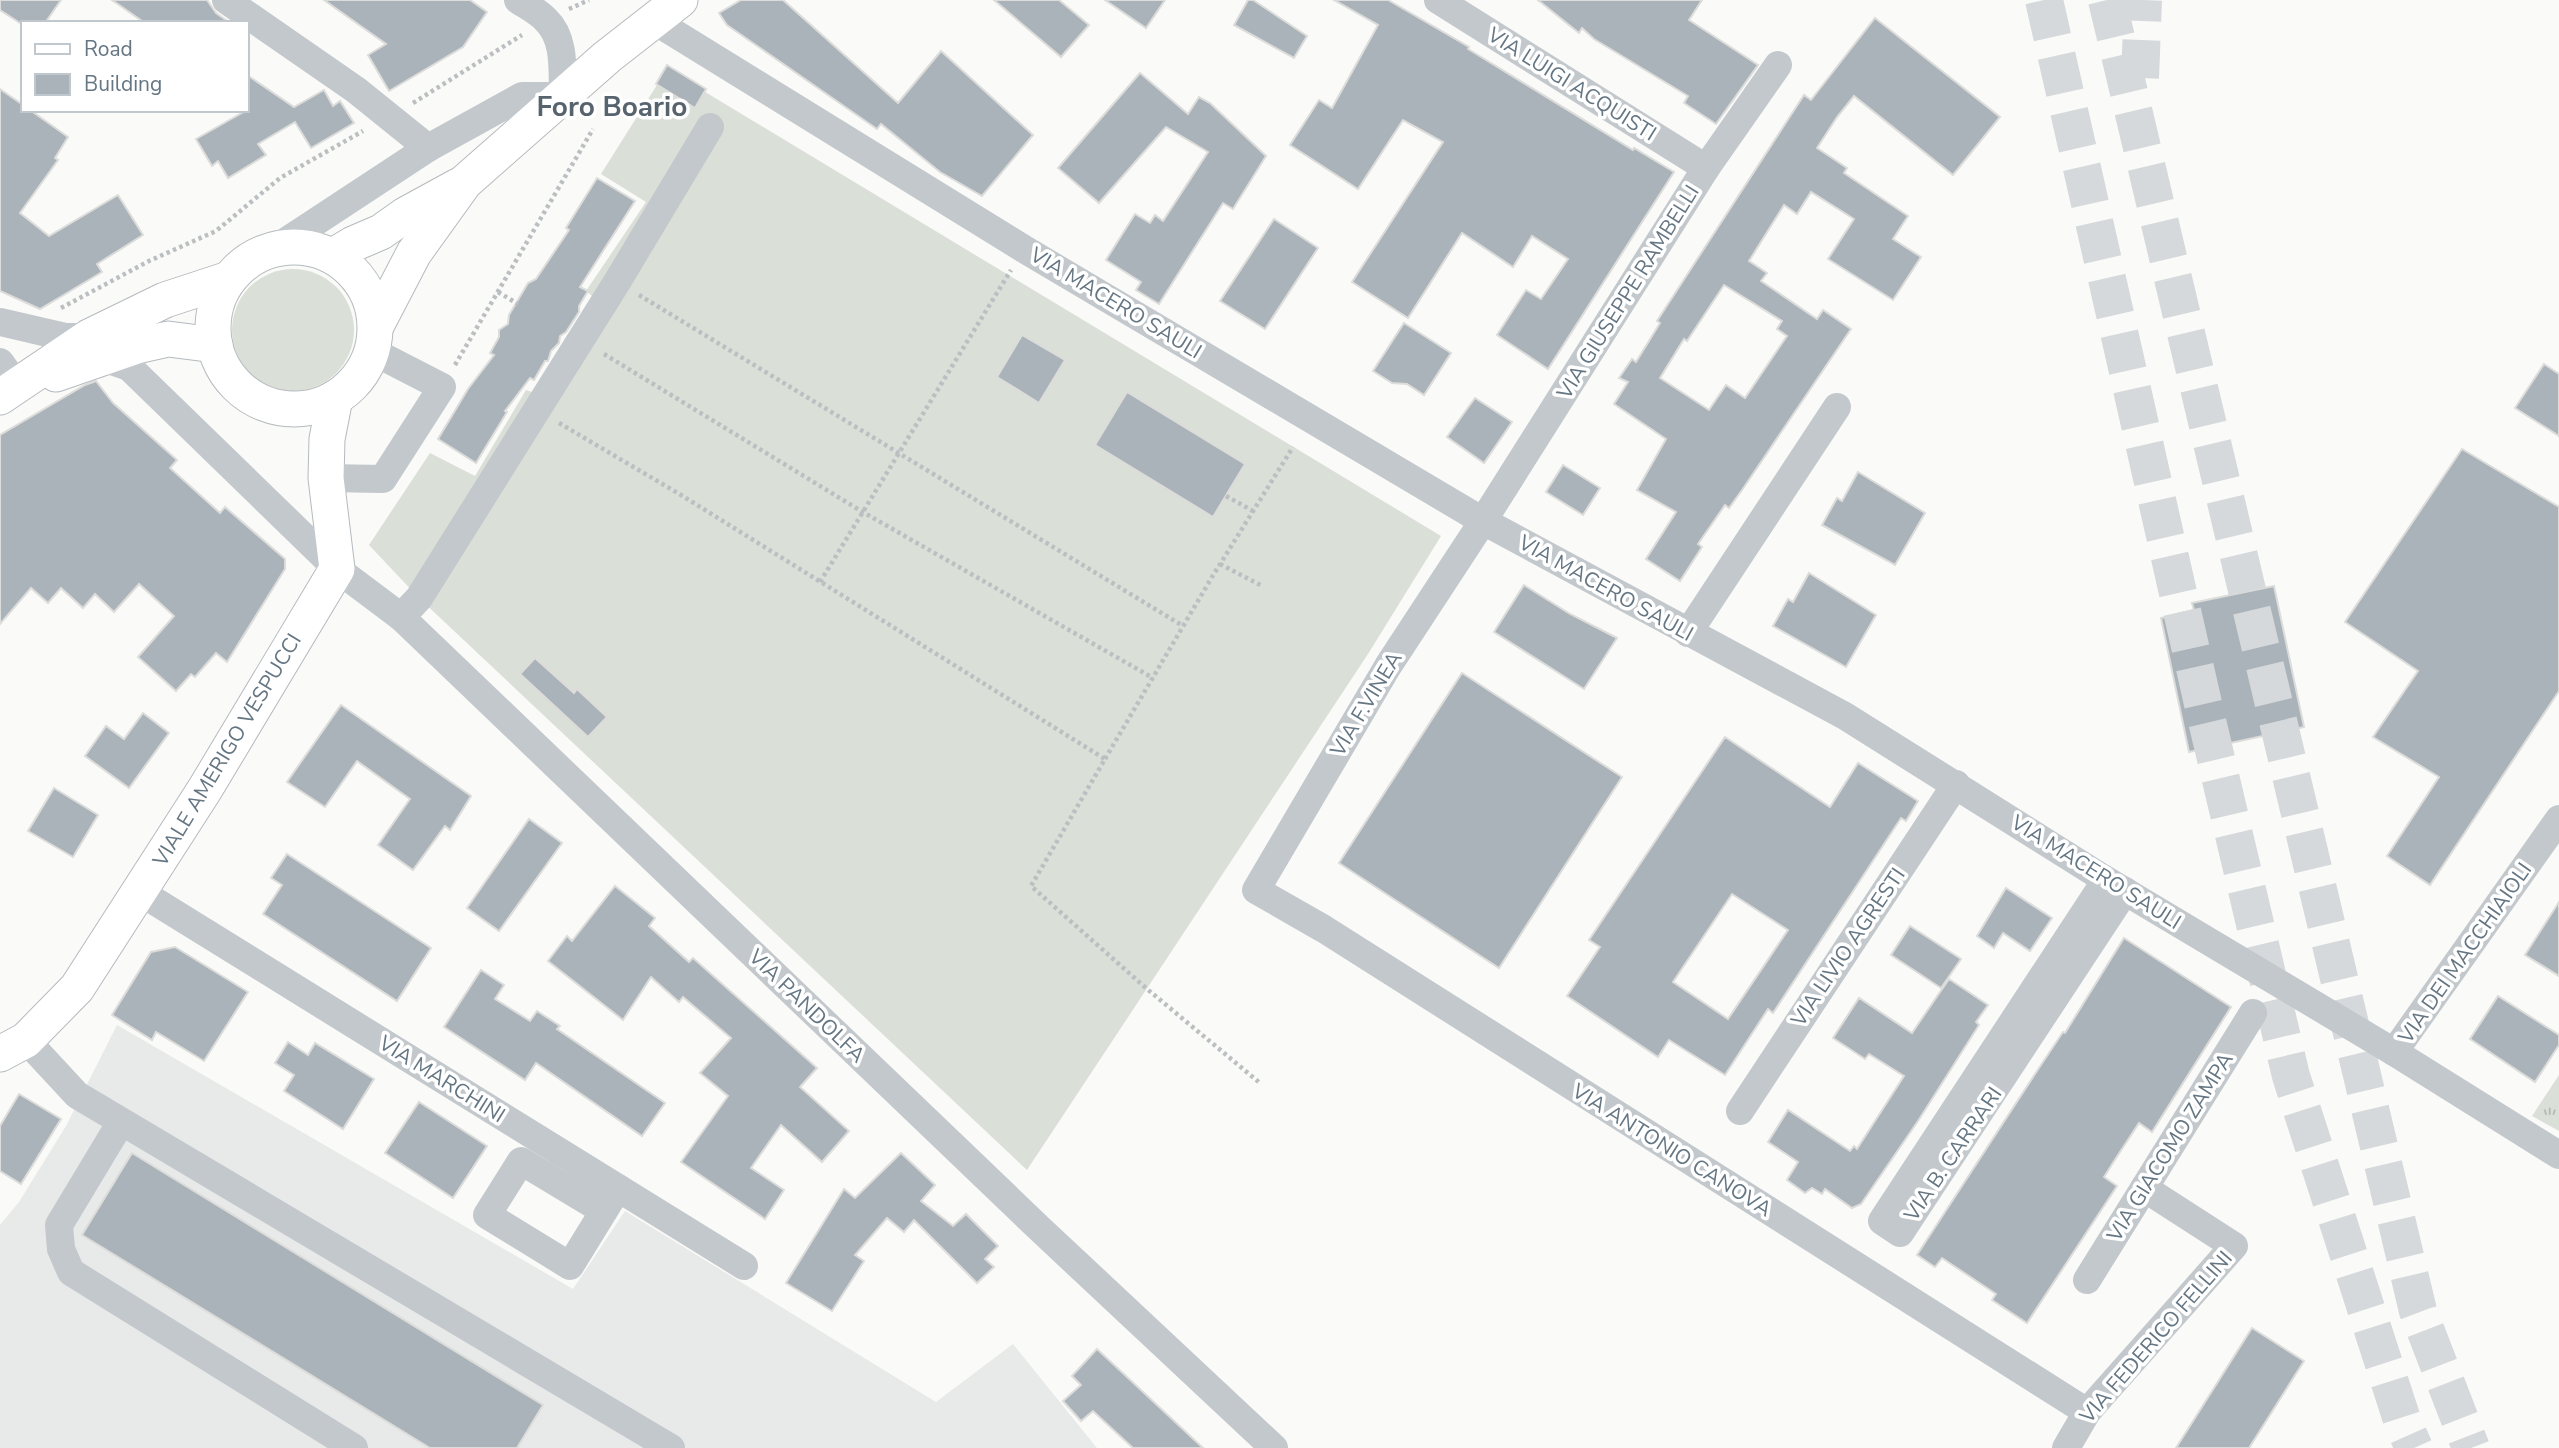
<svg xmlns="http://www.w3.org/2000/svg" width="2559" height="1448" font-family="'Nunito Sans',sans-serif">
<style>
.built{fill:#e8e9e9}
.grass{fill:#dadfd7}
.park{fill:url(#park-tufts)}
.building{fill:#aab3b9;stroke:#dcdcda;stroke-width:2;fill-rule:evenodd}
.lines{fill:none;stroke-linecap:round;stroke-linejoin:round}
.highway-tunnel{stroke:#d5d9db;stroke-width:38;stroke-dasharray:38 19;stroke-linecap:butt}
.major-casing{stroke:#b5babe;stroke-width:37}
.path{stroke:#bbbfc2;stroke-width:4.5;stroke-dasharray:3.5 3.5;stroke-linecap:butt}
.minor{stroke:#c3c8cc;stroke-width:28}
.major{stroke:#fff;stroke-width:35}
.labels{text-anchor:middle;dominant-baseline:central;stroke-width:7;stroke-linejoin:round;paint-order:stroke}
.street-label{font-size:21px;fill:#657683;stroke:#fff}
.district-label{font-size:28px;font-weight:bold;fill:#57646e;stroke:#fff}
</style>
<defs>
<pattern id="park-tufts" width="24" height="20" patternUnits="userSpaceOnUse" patternTransform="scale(1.75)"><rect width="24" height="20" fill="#dadfd7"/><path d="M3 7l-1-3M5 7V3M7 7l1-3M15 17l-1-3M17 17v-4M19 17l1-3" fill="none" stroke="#b4b9b4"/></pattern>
</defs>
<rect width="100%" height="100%" fill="#fafaf8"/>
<polygon class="built" points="117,1025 573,1289 625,1211 936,1402 1013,1344 1097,1448 0,1448 0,1225 19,1202 66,1126"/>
<g class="grass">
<polygon points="667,69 1441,536 1368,654 1027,1170 419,598 369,545 430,453 475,476 526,390 535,393 592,296 586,291 646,202 601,174"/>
<circle cx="293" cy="330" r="61"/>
</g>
<polygon class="park" points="2559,1075 2559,1131 2532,1116"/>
<g class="building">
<polygon points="0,0 61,0 45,23 20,23 0,10"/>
<polygon points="112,0 207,0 216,13 230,23 145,23"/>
<polygon points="324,0 470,0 487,12 463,47 389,91 368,55 386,44"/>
<polygon points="741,0 783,0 898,103 941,51 1033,135 982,196 940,172 881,124 877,129 727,25 719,13"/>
<polygon points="994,0 1059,0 1089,25 1061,57"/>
<polygon points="1105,0 1165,0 1146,28"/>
<polygon points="1248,0 1253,0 1307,36 1294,58 1234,25"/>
<polygon points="1334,0 1388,0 1469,47 1468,49 1633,150 1634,148 1674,172 1548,369 1497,335 1526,290 1541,299 1568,259 1532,236 1513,267 1462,233 1408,318 1352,282 1443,142 1403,120 1358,189 1290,145 1319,100 1332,108 1378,25"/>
<polygon points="1538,0 1702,0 1689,20 1758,65 1716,124 1684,103 1688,96 1594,39 1582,28 1579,33"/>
<path d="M1875 18 2000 117 1953 175 1854 96 1837 117 1817 148 1847 168 1844 173 1908 216 1893 239 1921 257 1893 300 1828 259 1854 219 1811 192 1797 214 1784 205 1749 261 1767 273 1761 281 1817 319 1823 310 1851 329 1742 490 1729 508 1725 505 1698 544 1702 547 1680 581 1646 559 1676 512 1637 490 1666 439 1614 404 1628 382 1619 378 1632 359 1636 362 1660 323 1657 321 1804 95 1811 100ZM1724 285 1782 321 1777 329 1787 336 1745 398 1726 385 1709 410 1660 378 1684 339 1687 341Z"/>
<polygon points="667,65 706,89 695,108 656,84"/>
<polygon points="1140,73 1188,114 1199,97 1210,103 1266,156 1233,209 1223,203 1159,304 1136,290 1141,282 1106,260 1135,214 1150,223 1155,215 1163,221 1208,152 1166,127 1099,203 1058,168"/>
<polygon points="247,75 294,107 324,90 333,106 340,101 354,123 311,148 295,122 258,144 266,155 228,178 218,161 212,166 196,139 247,110"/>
<polygon points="0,89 23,105 23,110 30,110 68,137 55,158 58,160 20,213 49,236 118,195 143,235 97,264 102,272 40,309 0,291"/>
<polygon points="597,178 635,201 580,287 588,291 579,306 579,312 566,332 560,336 559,343 551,351 548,361 545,361 534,380 530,378 505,411 507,412 476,463 438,439 468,389 494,355 490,353 499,337 499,330 508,324 509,315 528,283 536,279 569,230 566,228"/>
<polygon points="1274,219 1318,248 1265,329 1220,301"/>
<polygon points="1404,323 1451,353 1424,395 1407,384 1392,383 1373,371"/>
<polygon points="1022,335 1065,360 1039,403 997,377"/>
<polygon points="2544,364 2559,374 2559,436 2515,408"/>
<polygon points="96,381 113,403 177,460 170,468 220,513 225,507 285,559 285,569 227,662 216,653 195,677 191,674 176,691 138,657 174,616 139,584 114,612 95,594 83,608 61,588 48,603 31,588 0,624 0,435 85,385"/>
<polygon points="1127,392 1245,464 1213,517 1095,445"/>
<polygon points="1475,398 1512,422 1484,463 1447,437"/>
<polygon points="2462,449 2559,507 2559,691 2430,885 2387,856 2439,777 2373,737 2418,671 2345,622"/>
<polygon points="1563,465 1600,488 1583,515 1546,492"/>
<polygon points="1858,472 1925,513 1895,565 1822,525 1837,498 1842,501"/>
<polygon points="1809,573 1876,615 1846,667 1773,626 1788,599 1793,602"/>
<polygon points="1524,585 1570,614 1617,638 1584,689 1494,632"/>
<polygon points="2274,586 2304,727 2189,752 2161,618 2194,610 2192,603"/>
<polygon points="535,658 574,693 577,689 607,717 588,737 520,674"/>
<polygon points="1462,673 1622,777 1499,968 1339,863"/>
<polygon points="341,705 471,796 450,830 445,826 413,870 378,845 410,799 357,761 325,807 287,782"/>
<polygon points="143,713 169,733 129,788 85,756 106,726 124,739"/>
<path d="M1725 737 1830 807 1858 763 1918 801 1906 821 1901 818 1773 1013 1768 1009 1725 1075 1669 1040 1658 1057 1567 996 1600 947 1589 940ZM1732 894 1788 930 1728 1019 1673 982Z"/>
<polygon points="54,788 98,815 73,857 28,831"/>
<polygon points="529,819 562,843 499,931 467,908"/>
<polygon points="287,854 431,948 397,1001 263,914 282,885 271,878"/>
<polygon points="615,886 655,918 649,926 689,962 693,958 817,1068 800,1087 849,1131 822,1162 781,1125 751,1168 784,1190 765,1219 681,1162 728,1096 700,1073 731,1038 683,997 679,1002 651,977 623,1020 548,961 567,936 572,941"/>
<polygon points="2006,888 2052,918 2030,951 2003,933 1994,948 1977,936"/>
<polygon points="2559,902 2559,976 2525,955"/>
<polygon points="1910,926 1961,959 1941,988 1891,955"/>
<polygon points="2124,938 2231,1007 2152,1132 2139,1123 2116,1158 2104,1177 2117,1186 2027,1323 1992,1300 1996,1294 1942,1258 1935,1267 1917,1255 2039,1068 2063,1032 2065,1033"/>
<polygon points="175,947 248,992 204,1061 156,1032 152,1040 112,1015 151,952"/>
<polygon points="481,970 504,985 495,999 530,1021 537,1011 560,1026 557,1029 665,1103 642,1136 536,1063 525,1080 444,1027"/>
<polygon points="1949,979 1988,1005 1976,1022 1979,1025 1918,1121 1861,1204 1852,1208 1825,1189 1822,1194 1812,1188 1805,1193 1787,1180 1798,1162 1768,1142 1788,1110 1850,1151 1854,1146 1857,1149 1904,1076 1869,1054 1865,1059 1833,1038 1859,998 1912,1033"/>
<polygon points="2498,996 2559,1035 2559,1045 2535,1082 2470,1039"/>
<polygon points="288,1042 308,1055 315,1043 374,1079 343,1129 284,1091 294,1075 275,1063"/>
<polygon points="19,1094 61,1119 21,1184 0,1171 0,1126"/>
<polygon points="419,1102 487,1146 453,1198 385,1153"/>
<polygon points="132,1153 543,1405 517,1448 430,1448 82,1235"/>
<polygon points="901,1153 935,1185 921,1201 953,1226 966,1214 998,1246 985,1259 994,1267 977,1283 914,1220 904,1232 887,1218 855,1255 864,1261 832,1311 786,1283 844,1189 855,1198"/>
<polygon points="2252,1328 2304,1361 2249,1448 2176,1448"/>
<polygon points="1097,1349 1203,1448 1133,1448 1093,1411 1081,1421 1063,1401 1081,1385 1072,1376"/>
</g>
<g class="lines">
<g class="highway-tunnel">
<polyline points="2044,0 2204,708 2291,1076 2403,1423 2414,1448"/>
<polyline points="2107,0 2418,1311 2471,1448"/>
<polyline points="2140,78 2143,0"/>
</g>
<defs>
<g id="major">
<circle cx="294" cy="328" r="81"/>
<polyline points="333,256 353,244 381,232 405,215 458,186"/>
<polyline points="376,326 414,253 465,182 607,57 680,0"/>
<polyline points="56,374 137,346 168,339 215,345"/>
<polyline points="0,397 89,337 165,300 229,279"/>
<polyline points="0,1054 26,1040 77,988 205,789 337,569 326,478 327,439 335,398"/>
</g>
</defs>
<use href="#major" class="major-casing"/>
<g class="path">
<polyline points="569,9 589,0"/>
<polyline points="413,103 522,35"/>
<polyline points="498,292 518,304"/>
<polyline points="639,295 1183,626"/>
<polyline points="61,308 149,261 216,231 280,178 363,131"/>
<polyline points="604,354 861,511 1153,678"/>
<polyline points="455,365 593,129"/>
<polyline points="559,423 681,495 1105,759 1031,886 1147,989 1260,1083"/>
<polyline points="1226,496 1253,511"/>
<polyline points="1220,564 1262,586"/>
<polyline points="820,582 1011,270"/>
<polyline points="1105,759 1212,577 1293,447"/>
</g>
<g class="minor">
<polyline points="226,0 356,90 428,148"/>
<polyline points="1438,0 1706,168"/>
<polyline points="653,20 1024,249 1483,521 1845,716 2106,880 2394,1052 2559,1155"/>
<polyline points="1778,65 1706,168 1483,521 1388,666 1256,890 1324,929 2087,1412"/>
<path d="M276 248 428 148 522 96H563C562 71 566 39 546 20 539 12 527 6 518 0"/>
<polyline points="0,322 65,337 89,337"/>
<polyline points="103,358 129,367 337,569 401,617 1040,1229 1274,1448"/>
<polyline points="0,362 18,387"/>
<polyline points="326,478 383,479 442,387 372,351"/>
<polyline points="401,617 419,598 617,282 710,127"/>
<polyline points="1688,633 1837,407"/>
<polyline points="2106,880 1882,1221 1900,1233 2125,891"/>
<polyline points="140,892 744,1266"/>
<polyline points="26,1040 77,1095 671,1448"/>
<polyline points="2394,1052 2559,819"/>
<polyline points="1740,1111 1956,784"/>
<polyline points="121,1122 59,1225 61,1249 71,1272 354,1448"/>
<polyline points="604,1211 521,1161 487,1215 570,1266 618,1188"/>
<polyline points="2087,1280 2253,1013"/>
<polyline points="2066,1448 2087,1412 2234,1246 2144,1188"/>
</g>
<use href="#major" class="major"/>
</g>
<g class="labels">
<g class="street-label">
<text transform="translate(1572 84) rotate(32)">VIA LUIGI ACQUISTI</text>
<text transform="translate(1628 292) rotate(-58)">VIA GIUSEPPE RAMBELLI</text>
<text transform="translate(1116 303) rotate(31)">VIA MACERO SAULI</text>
<text transform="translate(1606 588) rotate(29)">VIA MACERO SAULI</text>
<text transform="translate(1366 704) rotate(-59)">VIA F.VINEA</text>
<text transform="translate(227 750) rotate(-59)">VIALE AMERIGO VESPUCCI</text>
<text transform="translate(2096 872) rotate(32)">VIA MACERO SAULI</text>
<text transform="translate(1848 947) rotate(-56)">VIA LIVIO AGRESTI</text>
<text transform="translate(2465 953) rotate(-55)">VIA DEI MACCHIAIOLI</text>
<text transform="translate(807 1006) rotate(44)">VIA PANDOLFA</text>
<text transform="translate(442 1079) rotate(32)">VIA MARCHINI</text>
<text transform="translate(2170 1147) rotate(-58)">VIA GIACOMO ZAMPA</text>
<text transform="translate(1672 1150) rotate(32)">VIA ANTONIO CANOVA</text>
<text transform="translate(1953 1154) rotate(-56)">VIA B. CARRARI</text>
<text transform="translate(2156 1337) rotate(-49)">VIA FEDERICO FELLINI</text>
</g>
<g class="district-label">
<text x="612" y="107">Foro Boario</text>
</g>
</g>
<rect x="21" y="21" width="228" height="91" fill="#ffffff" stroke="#c1c8cd" stroke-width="2"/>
<rect x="35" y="44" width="35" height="10" fill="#ffffff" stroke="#c1c8cd" stroke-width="2"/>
<text x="84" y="56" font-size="21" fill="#657683">Road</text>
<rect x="35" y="74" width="35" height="21" fill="#aab3b9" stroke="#c1c8cd" stroke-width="2"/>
<text x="84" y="91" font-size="21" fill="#657683">Building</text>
</svg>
